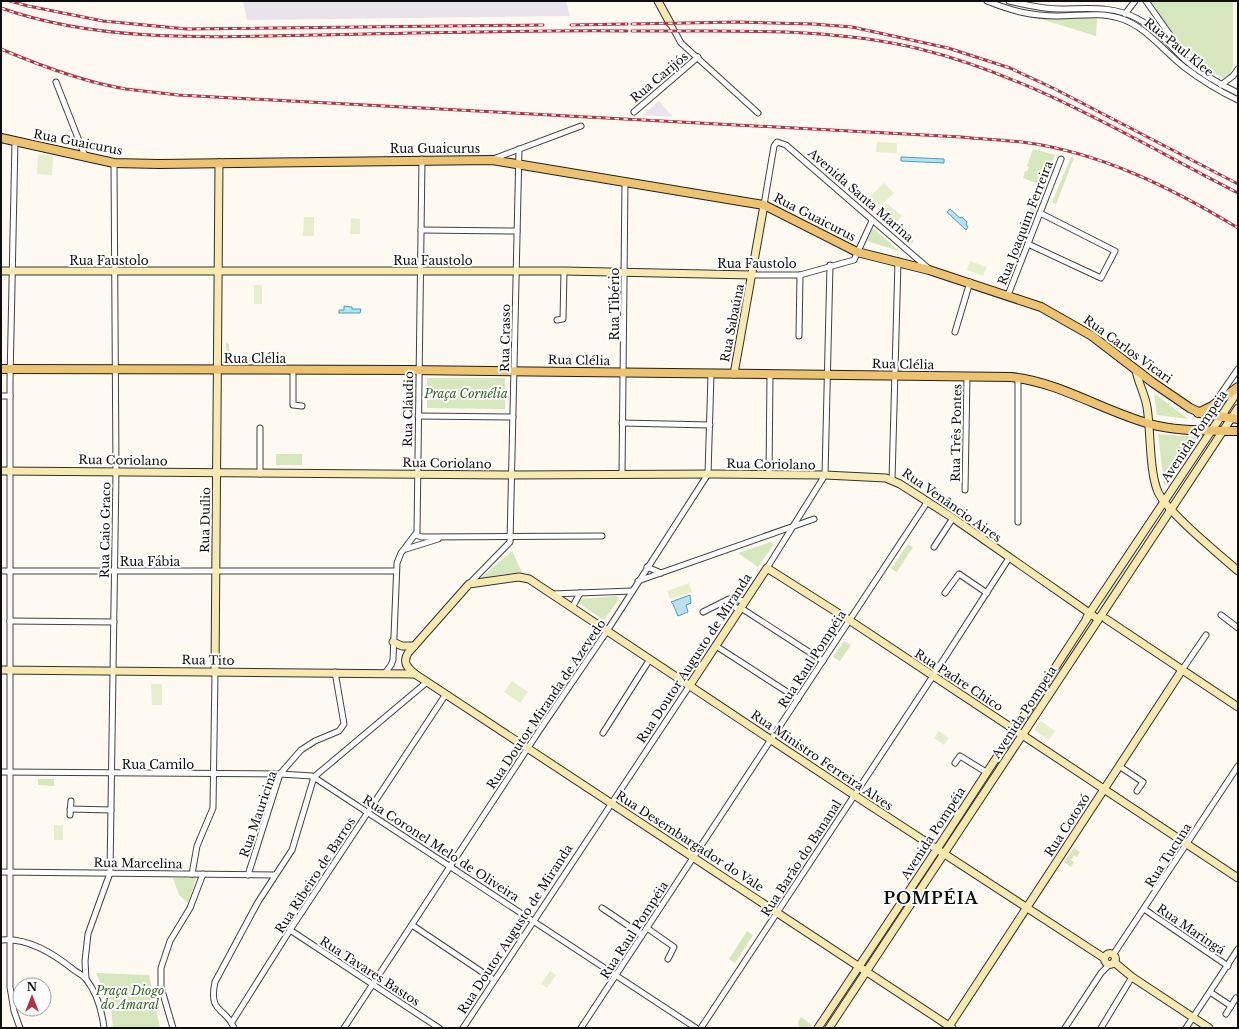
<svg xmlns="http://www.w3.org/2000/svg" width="1239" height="1029" font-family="'Libre Baskerville',serif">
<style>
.industrial{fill:#eae3ec}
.green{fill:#d6e6bd}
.pitch{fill:#e6eece}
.water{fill:#b9e2f1;stroke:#469ec2}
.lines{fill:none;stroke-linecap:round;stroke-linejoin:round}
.street-casing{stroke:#414141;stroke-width:7}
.secondary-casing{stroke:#303030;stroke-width:9}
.primary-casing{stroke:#1f1f1f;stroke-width:10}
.street{stroke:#fff;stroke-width:5}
.secondary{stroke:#f8e9b1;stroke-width:7}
.primary{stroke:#edc271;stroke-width:8}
.rail-casing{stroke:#b33246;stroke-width:3}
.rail{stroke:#fff;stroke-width:1.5;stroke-dasharray:4.5;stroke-linecap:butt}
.labels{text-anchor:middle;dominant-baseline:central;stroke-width:4;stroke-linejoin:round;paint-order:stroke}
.street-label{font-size:12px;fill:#0e0e0e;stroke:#fff}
.park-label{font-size:12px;font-style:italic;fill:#376124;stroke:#fff}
.district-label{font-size:16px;font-weight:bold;letter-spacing:1px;fill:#0e0e0e;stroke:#fff}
</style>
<rect width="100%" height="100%" fill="#fefaf1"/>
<g class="industrial">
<polygon points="243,1 566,1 570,16 247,20"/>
<polygon points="659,101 673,117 643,115"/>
</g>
<g class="green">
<path d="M1151 1H1233V65L1230 75 1223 78C1191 62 1169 30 1151 1Z"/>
<polygon points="1031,16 1097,18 1096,36"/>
<polygon points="1033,149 1055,155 1043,186 1023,178 1025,171 1027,171 1029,167 1027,166"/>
<polygon points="1071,157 1074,158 1056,204 1052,202"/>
<polygon points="1037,190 1041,191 1024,237 1019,235"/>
<polygon points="891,221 914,241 910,245 888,225"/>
<polygon points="873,229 874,229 899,251 867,241"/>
<polygon points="226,343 229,344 229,356 236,360 256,358 256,363 227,362"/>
<polygon points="427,378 505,378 505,409 427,408"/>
<polygon points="1154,393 1188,419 1157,415"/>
<polygon points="1158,434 1197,437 1165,486 1164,484"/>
<rect x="276" y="454" width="26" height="11"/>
<polygon points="1159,516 1104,603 1102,603"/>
<polygon points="771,542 774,544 758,567 738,553"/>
<polygon points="908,544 913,547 897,572 891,569"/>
<polygon points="512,551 522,572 481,578"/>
<polygon points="617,596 619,599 604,620 578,603 580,599"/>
<polygon points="1090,621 1027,720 1026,719"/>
<polygon points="844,641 851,645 840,661 833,657"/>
<polygon points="1012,740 1013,740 947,841"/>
<polygon points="38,779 54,779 54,786 38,785"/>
<polygon points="1074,848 1080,852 1077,857 1074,855 1071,860 1074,862 1071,867 1064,862"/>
<polygon points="934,860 935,861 868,959"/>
<polygon points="173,878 196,878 188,903 179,895"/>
<polygon points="747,931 753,935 735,963 729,959"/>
<polygon points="96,973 149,975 160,1028 113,1028 111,1007"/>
<polygon points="801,1017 812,1025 810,1028 799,1028 798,1022"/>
</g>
<g class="pitch">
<polygon points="877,142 897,143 897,153 876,152"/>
<polygon points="38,154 53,156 52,175 37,174"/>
<polygon points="884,183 894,193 878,208 868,198"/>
<polygon points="888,204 902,216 895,224 881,211"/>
<polygon points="304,217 314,217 314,236 303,236"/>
<polygon points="351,218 360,219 360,234 350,234"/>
<polygon points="970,261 987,267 983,276 967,270"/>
<rect x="254" y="285" width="8" height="19"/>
<polygon points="689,583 692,592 670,599 667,591"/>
<polygon points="512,681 528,692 520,703 504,692"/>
<polygon points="151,684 162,684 162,705 152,705"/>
<polygon points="1041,721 1055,731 1049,740 1034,730"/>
<polygon points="939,731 949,738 944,745 934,738"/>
<rect x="54" y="825" width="9" height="15"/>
<polygon points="550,971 556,975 547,988 541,984"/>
</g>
<g class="water">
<polygon points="901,157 944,159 944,163 901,161"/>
<polygon points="950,209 960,218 962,217 967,222 966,224 968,227 966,230 947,212"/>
<polygon points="344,306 352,307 352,309 361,309 360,313 339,313 339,310 344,310"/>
<polygon points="690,595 691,603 686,605 688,612 678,616 673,604 671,602"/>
</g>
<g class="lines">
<defs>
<g id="street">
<path d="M987 1C1012 11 1031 16 1058 16 1078 16 1099 12 1119 18 1146 26 1162 50 1184 67 1201 80 1219 91 1238 100"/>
<path d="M1009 1C1026 5 1042 9 1060 9 1087 9 1112 5 1138 19 1155 28 1170 45 1184 59 1200 73 1219 84 1238 93"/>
<polyline points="1146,1 1170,35 1177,50"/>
<polyline points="1125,14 1135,1"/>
<polyline points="670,23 681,43 758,113"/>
<polyline points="56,82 85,156"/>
<polyline points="1221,85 1233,76 1238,69"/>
<polyline points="634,112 698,57"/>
<polyline points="15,141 10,380 10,987 14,1011 20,1028"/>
<polyline points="493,159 581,126"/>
<polyline points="764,205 774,146 777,142 786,145 794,152 929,269"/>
<polyline points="421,230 517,231"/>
<polyline points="1028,244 1101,278 1115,251 1040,213"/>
<polyline points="752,275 800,275 854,260 872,221"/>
<polyline points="1008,295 1061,159"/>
<polyline points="557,320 563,319 564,271"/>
<polyline points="955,332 970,282"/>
<polyline points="799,336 800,275"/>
<polyline points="293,370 293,405 302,406"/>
<polyline points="1018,378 1018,522"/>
<polyline points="1,396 10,396"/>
<polyline points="1216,401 1238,369"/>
<polyline points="418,416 513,417"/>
<polyline points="622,423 710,425"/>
<polyline points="260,428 260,474"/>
<polyline points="622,475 625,182"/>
<polyline points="769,475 770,374"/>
<polyline points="892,480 898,261"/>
<polyline points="965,490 967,376"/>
<polyline points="415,535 422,537 602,536"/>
<polyline points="934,547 953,518"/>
<polyline points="406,549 438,539"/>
<polyline points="647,567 661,573"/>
<polyline points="767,568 825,475 830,265"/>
<polyline points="1,571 395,571"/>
<polyline points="638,581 814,519"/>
<polyline points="469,584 510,542 519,149"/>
<polyline points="945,593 959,574 987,593"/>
<polyline points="552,594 632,591"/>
<polyline points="726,602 740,610"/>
<polyline points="572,608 580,593"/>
<polyline points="741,608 823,661"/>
<polyline points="703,612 729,599 746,601"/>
<polyline points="1221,615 1238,628"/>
<polyline points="10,621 114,622"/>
<polyline points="716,646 798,699"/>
<polyline points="1182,670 1206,635"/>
<polyline points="385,673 391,665 393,660 397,563 401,553 417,532 422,159"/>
<polyline points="603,733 650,659"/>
<polyline points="955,763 960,756 986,772"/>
<polyline points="1119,766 1143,782 1137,791"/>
<polyline points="1,772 280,774 312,776 696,1028"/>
<polyline points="70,809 111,810"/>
<polyline points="70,815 71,801"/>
<polyline points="1,872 275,875"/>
<polyline points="192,874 197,846 213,808 215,672"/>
<polyline points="248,875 280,774 301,750 315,741 339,731 344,724 335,672"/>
<polyline points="602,908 642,935"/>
<polyline points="1144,909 1228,966"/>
<polyline points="412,925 494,980"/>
<polyline points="647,928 674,947 668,959"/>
<polyline points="290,930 439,1028"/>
<path d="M1 940C28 937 54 954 74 970 78 973 83 975 86 979 97 993 102 1011 104 1028"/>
<polyline points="1113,955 1238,766"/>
<polyline points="86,979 85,961 88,934 110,873 116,471 114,163"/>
<polyline points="1210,992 1231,1006"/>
<polyline points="1226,1014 1236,998"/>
<polyline points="232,1022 292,927 446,694"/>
<polyline points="173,1028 161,987 161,968 170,941 190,908 203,874"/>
<path d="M234 1028C226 1007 208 1014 215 982L258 902 292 850 314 777 427 682"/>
<polyline points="344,1028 539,731 607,631 708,474 711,374"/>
<polyline points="463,1028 690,685"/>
<polyline points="581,1028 928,501"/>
<polyline points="701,1028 933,676 1009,558"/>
<polyline points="1065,1028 1101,973 1110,964"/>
<polyline points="1101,1028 1132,977"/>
<polyline points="1186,1028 1238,949"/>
</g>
<g id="secondary">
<polyline points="658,1 670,23"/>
<polyline points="1,271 564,271 752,275"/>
<path d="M1136 370C1138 383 1145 394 1147 407 1151 431 1149 471 1158 492 1167 512 1219 554 1238 571"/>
<polyline points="734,374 764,205"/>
<polyline points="1,471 512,475 714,474 825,475 886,478 900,484 953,518 1098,619"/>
<polyline points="1087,617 1238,391"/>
<polyline points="1106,619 1238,707"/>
<polyline points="393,642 402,646 414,646"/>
<polyline points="1,670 415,674"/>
<polyline points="215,672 219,163"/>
<polyline points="690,685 767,568 849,620 1238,878"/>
<circle cx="1110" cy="959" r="5.5"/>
<polyline points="1114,962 1132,977 1209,1028"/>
<polyline points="818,1028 937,849 1090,614 1087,618"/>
<polyline points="829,1028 1238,408"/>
<polyline points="948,1028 1182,670"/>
<path d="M952 1028 415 674C408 668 402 663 408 653L469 584 519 577 529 579 854 795 1104 958"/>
</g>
<g id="primary">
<polyline points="1,138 114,163 159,164 492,160 764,205 857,252 929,270 1041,307 1092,336 1152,382 1190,408 1203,414 1238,419"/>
<path d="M1 369 410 370 1011 377C1059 382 1103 411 1150 424 1178 432 1209 430 1238 431"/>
<polyline points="1198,413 1212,406 1238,387"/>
</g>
</defs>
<use href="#street" class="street-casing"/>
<use href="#secondary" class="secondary-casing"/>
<use href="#primary" class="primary-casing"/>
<use href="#street" class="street"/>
<use href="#secondary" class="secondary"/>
<use href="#primary" class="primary"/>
<defs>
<g id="rail">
<polyline points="10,1 28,6 103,21 187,29 543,25"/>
<path d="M1 8C100 43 211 37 314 35 418 33 523 30 627 31"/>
<polyline points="632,24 738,22 813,24 852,27 948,48 1010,68 1055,89 1238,184"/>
<polyline points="571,25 627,24"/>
<path d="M632 31C728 32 826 26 920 49 1033 77 1135 140 1238 193"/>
<path d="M1 49C41 66 83 82 126 89 143 91 161 93 178 95L961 137C981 139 1002 140 1022 142 1100 152 1172 188 1238 228"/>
</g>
</defs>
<use href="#rail" class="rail-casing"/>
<use href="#rail" class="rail"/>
</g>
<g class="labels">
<g class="street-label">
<text transform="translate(1179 47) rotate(39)">Rua Paul Klee</text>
<text transform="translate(659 77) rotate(-40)">Rua Carijós</text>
<text transform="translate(78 142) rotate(11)">Rua Guaicurus</text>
<text x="435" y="148">Rua Guaicurus</text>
<text transform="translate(861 195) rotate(41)">Avenida Santa Marina</text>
<text transform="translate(815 217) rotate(27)">Rua Guaicurus</text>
<text transform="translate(1025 223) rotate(-69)">Rua Joaquim Ferreira</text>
<text x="109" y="260">Rua Faustolo</text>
<text x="433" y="260">Rua Faustolo</text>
<text x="757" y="263">Rua Faustolo</text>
<text transform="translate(614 304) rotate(-90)">Rua Tibério</text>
<text transform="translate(732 323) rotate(-79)">Rua Sabaúna</text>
<text transform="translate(505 338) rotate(-89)">Rua Crasso</text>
<text transform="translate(1128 349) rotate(36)">Rua Carlos Vicari</text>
<text x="255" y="358">Rua Clélia</text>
<text transform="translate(579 360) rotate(1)">Rua Clélia</text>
<text transform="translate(903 364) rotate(1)">Rua Clélia</text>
<text transform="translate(408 409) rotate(-89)">Rua Cláudio</text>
<text transform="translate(956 433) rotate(-89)">Rua Três Pontes</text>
<text transform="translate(1194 436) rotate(-56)">Avenida Pompeia</text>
<text transform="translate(123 460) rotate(1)">Rua Coriolano</text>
<text transform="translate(447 463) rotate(1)">Rua Coriolano</text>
<text transform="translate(771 464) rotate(1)">Rua Coriolano</text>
<text transform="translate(952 505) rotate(35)">Rua Venâncio Aires</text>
<text transform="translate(205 520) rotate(-89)">Rua Duílio</text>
<text transform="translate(105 530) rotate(-89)">Rua Caio Graco</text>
<text x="150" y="561">Rua Fábia</text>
<text transform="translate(694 658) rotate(-57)">Rua Doutor Augusto de Miranda</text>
<text transform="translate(812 659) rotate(-57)">Rua Raul Pompéia</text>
<text transform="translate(208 660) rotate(1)">Rua Tito</text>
<text transform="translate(959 680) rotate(33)">Rua Padre Chico</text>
<text transform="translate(546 704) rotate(-56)">Rua Doutor Miranda de Azevedo</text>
<text transform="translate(1024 712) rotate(-57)">Avenida Pompeia</text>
<text transform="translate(822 760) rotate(34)">Rua Ministro Ferreira Alves</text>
<text x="158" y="764">Rua Camilo</text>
<text transform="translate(258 814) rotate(-71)">Rua Mauricina</text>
<text transform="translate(1067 825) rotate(-57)">Rua Cotoxó</text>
<text transform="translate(933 833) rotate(-57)">Avenida Pompéia</text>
<text transform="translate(690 841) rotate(33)">Rua Desembargador do Vale</text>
<text transform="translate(441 848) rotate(33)">Rua Coronel Melo de Oliveira</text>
<text transform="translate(1168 855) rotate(-57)">Rua Tucuna</text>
<text transform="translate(801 858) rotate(-57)">Rua Barão do Bananal</text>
<text transform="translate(138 863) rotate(1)">Rua Marcelina</text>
<text transform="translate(315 875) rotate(-57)">Rua Ribeiro de Barros</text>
<text transform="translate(515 929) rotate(-57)">Rua Doutor Augusto de Miranda</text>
<text transform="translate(1191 929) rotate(34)">Rua Maringá</text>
<text transform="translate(634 930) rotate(-57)">Rua Raul Pompéia</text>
<text transform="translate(370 971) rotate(33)">Rua Tavares Bastos</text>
</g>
<g class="park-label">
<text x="466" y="393">Praça Cornélia</text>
<text x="130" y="990">Praça Diogo<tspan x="130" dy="14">do Amaral</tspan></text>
</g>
<g class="district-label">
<text x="931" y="898">POMPÉIA</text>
</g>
</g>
<rect width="1239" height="1029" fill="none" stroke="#0e0e0e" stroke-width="4"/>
<g transform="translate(32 997)"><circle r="19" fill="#ffffff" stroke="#9f9f9f"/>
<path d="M0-3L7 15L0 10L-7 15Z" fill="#b33246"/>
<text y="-6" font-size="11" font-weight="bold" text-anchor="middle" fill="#0e0e0e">N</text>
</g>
</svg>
